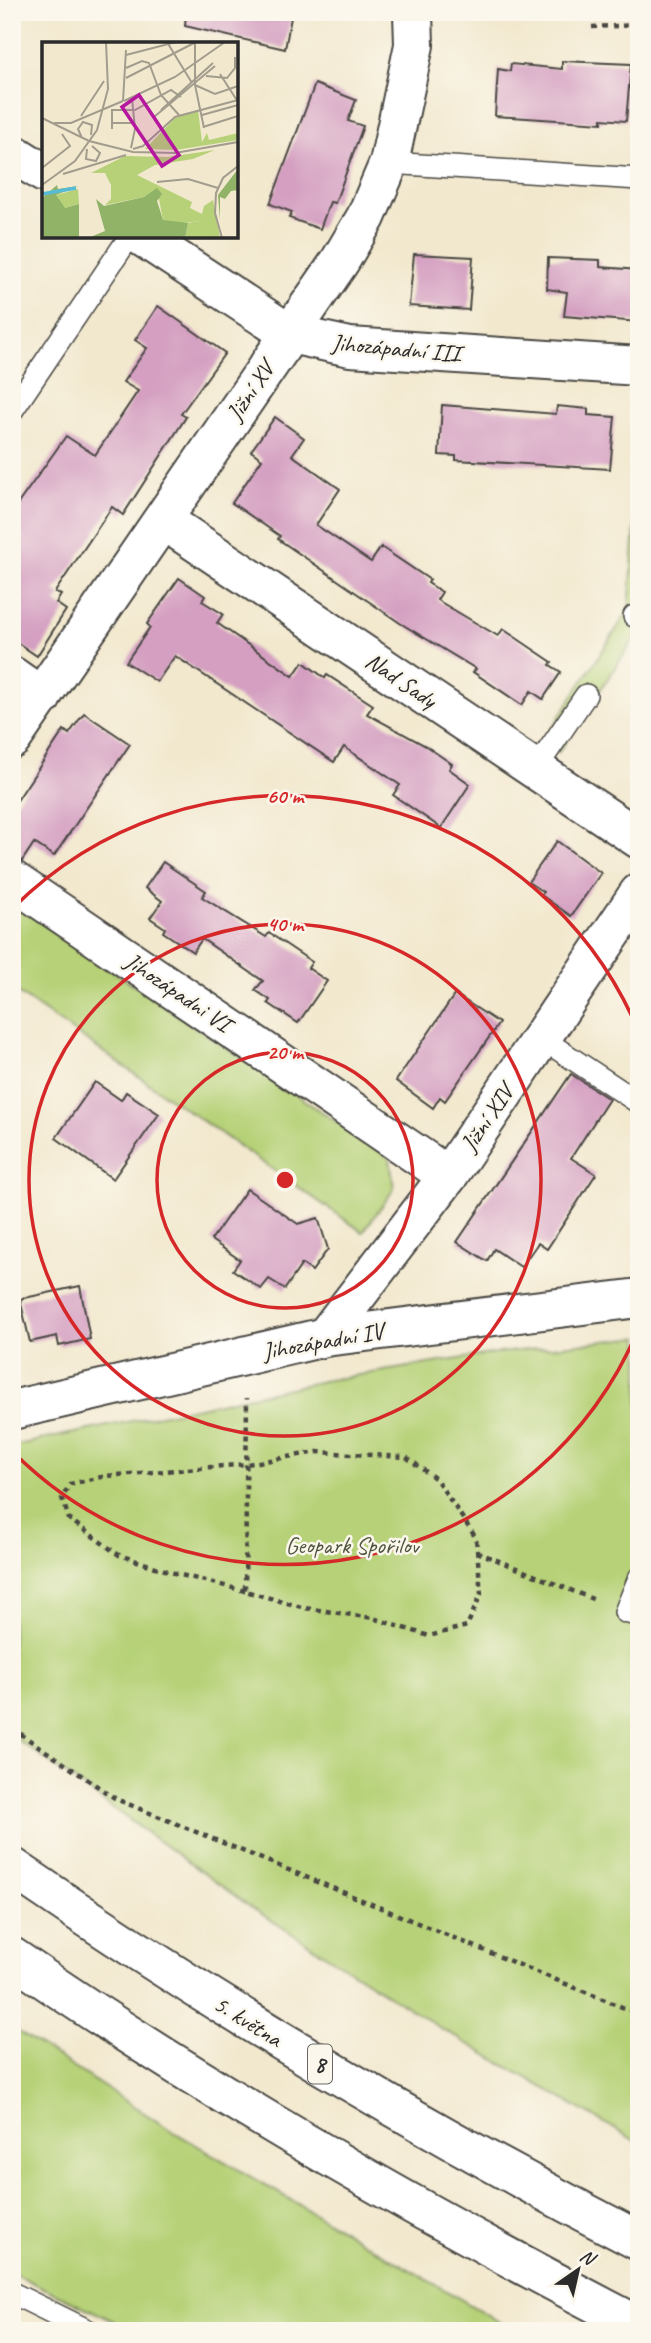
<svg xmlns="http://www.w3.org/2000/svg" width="651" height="2343" font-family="Caveat,sans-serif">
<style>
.green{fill:#b6d177;stroke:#707e51;stroke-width:2}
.building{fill:#d49fc1}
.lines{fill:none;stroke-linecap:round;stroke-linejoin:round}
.lane-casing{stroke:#494743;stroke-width:24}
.street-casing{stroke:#494743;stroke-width:42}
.highway-casing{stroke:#494743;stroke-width:42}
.path{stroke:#494743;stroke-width:4.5;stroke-dasharray:5 5;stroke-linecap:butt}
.lane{stroke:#fff;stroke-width:21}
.street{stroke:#fff;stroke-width:38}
.highway{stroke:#fff;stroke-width:38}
.ring{fill:none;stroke:#d62828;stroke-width:3.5}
.labels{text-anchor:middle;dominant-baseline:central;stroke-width:5;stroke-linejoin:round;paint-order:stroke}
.shield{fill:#fbf7ec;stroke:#696865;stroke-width:2}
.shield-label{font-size:23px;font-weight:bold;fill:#2b2b2b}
.street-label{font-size:24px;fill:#2b2b2b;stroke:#fbf7ec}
.park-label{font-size:24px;fill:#4e543e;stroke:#fbf7ec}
.inset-river{fill:none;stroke:#56bbd5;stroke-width:3.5}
.inset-road{fill:none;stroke:#a29c8d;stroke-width:2}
.view{fill:#b5179e;fill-opacity:0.15;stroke:#b5179e;stroke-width:3.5}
.inset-edge{fill:none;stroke:#2b2b2b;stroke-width:3.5}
.centre{fill:#d62828;stroke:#fbf7ec;stroke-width:3.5}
.ring-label{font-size:21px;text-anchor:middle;font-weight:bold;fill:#d62828;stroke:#fbf7ec;stroke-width:5;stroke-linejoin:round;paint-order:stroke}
</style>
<rect width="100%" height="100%" fill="#fbf7ec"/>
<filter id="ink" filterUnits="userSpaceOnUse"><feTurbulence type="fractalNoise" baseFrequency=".0143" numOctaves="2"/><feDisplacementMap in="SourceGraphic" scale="14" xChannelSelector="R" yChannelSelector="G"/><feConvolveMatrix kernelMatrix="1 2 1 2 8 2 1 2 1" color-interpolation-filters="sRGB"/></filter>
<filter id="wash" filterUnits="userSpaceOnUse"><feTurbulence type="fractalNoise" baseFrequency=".00686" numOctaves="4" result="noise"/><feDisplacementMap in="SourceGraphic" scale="28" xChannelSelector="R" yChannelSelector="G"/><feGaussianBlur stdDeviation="1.57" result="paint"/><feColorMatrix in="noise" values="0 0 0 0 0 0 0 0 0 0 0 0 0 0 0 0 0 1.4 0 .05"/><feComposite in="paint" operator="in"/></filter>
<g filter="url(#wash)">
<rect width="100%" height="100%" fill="#f2e8ce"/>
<g class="green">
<polygon points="639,471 639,632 558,753 543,742 629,610"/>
<polygon points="12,903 390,1158 394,1189 363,1232 12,989"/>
<polygon points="639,1337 639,2143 442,2029 252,1908 12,1736 12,1446 328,1380 490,1354"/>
<polygon points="12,2028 169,2129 515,2331 135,2331 12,2273"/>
</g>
<g id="blocks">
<g class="building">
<polygon points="186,12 292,12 285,49 185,26"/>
<polygon points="562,61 631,64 626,121 602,119 602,123 495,116 498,69 510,71 511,64 562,69"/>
<polygon points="315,84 356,100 348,121 363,126 335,203 330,202 320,229 289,218 292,212 270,204"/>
<polygon points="414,254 473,257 469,310 409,306"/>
<polygon points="548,258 600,260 600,267 639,270 639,322 564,316 567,292 547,289"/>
<polygon points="158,306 225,353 181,414 186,417 123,515 112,507 55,592 61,595 56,603 66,610 37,656 12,639 12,512 66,436 95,455 138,391 123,382 147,348 135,340"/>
<polygon points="442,405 556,414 557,406 588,409 588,415 615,417 610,469 456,460 456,456 439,455"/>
<polygon points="275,417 304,438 292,455 340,489 316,525 371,562 381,547 430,580 428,583 442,592 437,600 498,636 503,629 552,662 550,665 561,672 543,699 531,691 522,705 473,672 476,669 400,623 278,539 280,536 232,503 262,459 251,451"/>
<polygon points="179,578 205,596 202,601 223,614 217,623 293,676 303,662 325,678 327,675 373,705 367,714 426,746 452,764 449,769 470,784 441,828 393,795 400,785 344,747 334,762 175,656 157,682 126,662 150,627 147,624"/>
<polygon points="84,713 130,744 54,856 34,843 22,861 12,858 12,808 64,730 69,734"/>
<polygon points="557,841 601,873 571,916 541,895 543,892 528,882"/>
<polygon points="163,862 206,891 202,897 266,937 269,933 312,962 308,968 327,981 298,1023 268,1003 270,1000 255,990 263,981 202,939 193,952 163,932 165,928 150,918 162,901 145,888"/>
<polygon points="455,994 499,1023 445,1101 440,1097 433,1108 396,1081"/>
<polygon points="571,1074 609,1099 571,1158 596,1174 547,1249 538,1243 521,1267 494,1249 487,1261 457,1242"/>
<polygon points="95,1082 121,1100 126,1092 159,1114 113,1179 56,1138"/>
<polygon points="247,1189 298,1224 318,1218 328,1249 312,1271 302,1264 285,1289 269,1279 261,1289 233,1270 240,1260 211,1240"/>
<polygon points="80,1286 90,1339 59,1346 57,1336 30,1342 20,1299"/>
</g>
</g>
</g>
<g filter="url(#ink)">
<use href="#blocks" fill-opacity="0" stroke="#494743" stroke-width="2"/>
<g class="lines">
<defs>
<g id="lane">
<polyline points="389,163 639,179"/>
<polyline points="12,411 130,236"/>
<polyline points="634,616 639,615"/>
<polyline points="535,770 586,695"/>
<polyline points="541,1038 639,1103"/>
<polyline points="639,1578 625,1612 639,1616"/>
<polyline points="12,2293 89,2331"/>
</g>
<g id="street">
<polyline points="12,153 44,173"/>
<polyline points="141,236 290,334 350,347 639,366"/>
<polyline points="163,520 639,839"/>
<polyline points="12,676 42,697"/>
<polyline points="12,739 340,261 366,217 389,163 414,45 413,12"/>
<polyline points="12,880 448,1176"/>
<polyline points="325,1337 448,1176 639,893"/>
<polyline points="12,1410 325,1337 639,1298"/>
</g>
<g id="highway">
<path d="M12 1867C213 2005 422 2129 639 2241"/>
<path d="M12 1957C212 2095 424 2215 639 2326"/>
</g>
</defs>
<use href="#lane" class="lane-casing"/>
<use href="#street" class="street-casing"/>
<use href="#highway" class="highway-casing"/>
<g class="path">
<polyline points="592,27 639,25"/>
<polyline points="636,584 639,550"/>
<polyline points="477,1552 595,1600"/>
<polyline points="245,1591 177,1574 119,1555 69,1519 62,1498 70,1484 106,1476 247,1464 317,1452 406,1457 436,1479 476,1538 481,1594 467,1626 429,1636 373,1618 305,1608 245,1591 247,1398"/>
<polyline points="12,1728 116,1799 639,2014"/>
</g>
<use href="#lane" class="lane"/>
<use href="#street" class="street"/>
<use href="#highway" class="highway"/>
</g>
</g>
<g class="ring">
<circle cx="285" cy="1180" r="128"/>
<circle cx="285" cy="1180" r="256"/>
<path d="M638 1330A384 384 0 0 1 13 1452M13 908A384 384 0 0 1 638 1030"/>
</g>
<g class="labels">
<rect class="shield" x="308" y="2044.5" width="24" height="39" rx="5"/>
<g class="shield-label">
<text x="320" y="2064">8</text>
</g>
<g class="street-label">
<text transform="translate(396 348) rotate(5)">Jihozápadní III</text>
<text transform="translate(250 391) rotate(-56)">Jižní XV</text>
<text transform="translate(401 680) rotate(34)">Nad Sady</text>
<text transform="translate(178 992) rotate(34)">Jihozápadni VI</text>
<text transform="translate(487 1118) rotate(-56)">Jižní XIV</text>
<text transform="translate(323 1341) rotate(-10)">Jihozápadní IV</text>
<text transform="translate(248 2021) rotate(32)">5. května</text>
</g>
<g class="park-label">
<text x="352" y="1545">Geopark Spořilov</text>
</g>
</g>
<g transform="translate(42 42)">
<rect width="196" height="196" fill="#f2e8ce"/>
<path d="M156 68 160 100 165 91 167 98 196 91V98L134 108 103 107 133 76ZM173 108 151 117 113 123 95 133 150 160 148 166 160 172 162 164 171 158 178 196H143L146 181 158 179 134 182 121 178 115 147 102 155 63 163 69 157V143L63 131H49L83 114 126 115ZM36 147 37 162 23 166 16 161 14 153Z" fill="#b6d177"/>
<path d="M196 127V148L189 149 183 157 178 155V178L176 153ZM15 143 16 147 36 144 14 153 23 166 37 162V196H0V156ZM115 146 120 152 115 159 121 178 146 181 143 196H46L63 189 54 157 62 164 102 155Z" fill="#90b368"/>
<path class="inset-river" d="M0 152 34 146"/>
<path class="inset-road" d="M125 0 150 41M153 0V43L162 86M84 13 134 0M84 26 100 19 107 21 119 53 137 73M178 32 196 60M164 34 185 36 193 26V15M84 36 152 1M153 43 173 52 196 44M81 59 84 8M82 59 133 35 183 0M119 68 171 21M160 73 196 63M39 74 62 39M112 75 173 24M0 76 47 99 91 110 133 111 196 100M12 81H29L81 59M70 81H93M161 85 196 74M70 87V68H93L129 48 139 55M40 96 36 87 41 80 50 83 49 93M89 106 93 87 90 56M45 107 44 117 54 119 58 111 50 104M91 107 101 104 133 75 196 58M0 126 28 104 20 92M21 132 84 113M115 140 146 137 176 146M0 143 33 119 55 88 66 47 64 0M180 196 173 171 174 151 181 136 196 124"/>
<path class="view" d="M97 53 137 113 120 124 80 65Z"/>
<rect width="196" height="196" class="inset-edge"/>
</g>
<circle cx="285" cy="1180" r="10" class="centre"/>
<g class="ring-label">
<text x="285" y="803">60 m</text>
<text x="285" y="931">40 m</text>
<text x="285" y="1059">20 m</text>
</g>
<rect width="651" height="2343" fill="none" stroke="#fbf7ec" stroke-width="42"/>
<g transform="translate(578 2270) rotate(34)" stroke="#fbf7ec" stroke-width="5" paint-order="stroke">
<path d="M0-5L12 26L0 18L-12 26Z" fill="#2b2b2b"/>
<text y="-10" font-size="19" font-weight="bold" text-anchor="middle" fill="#2b2b2b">N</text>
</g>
</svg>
